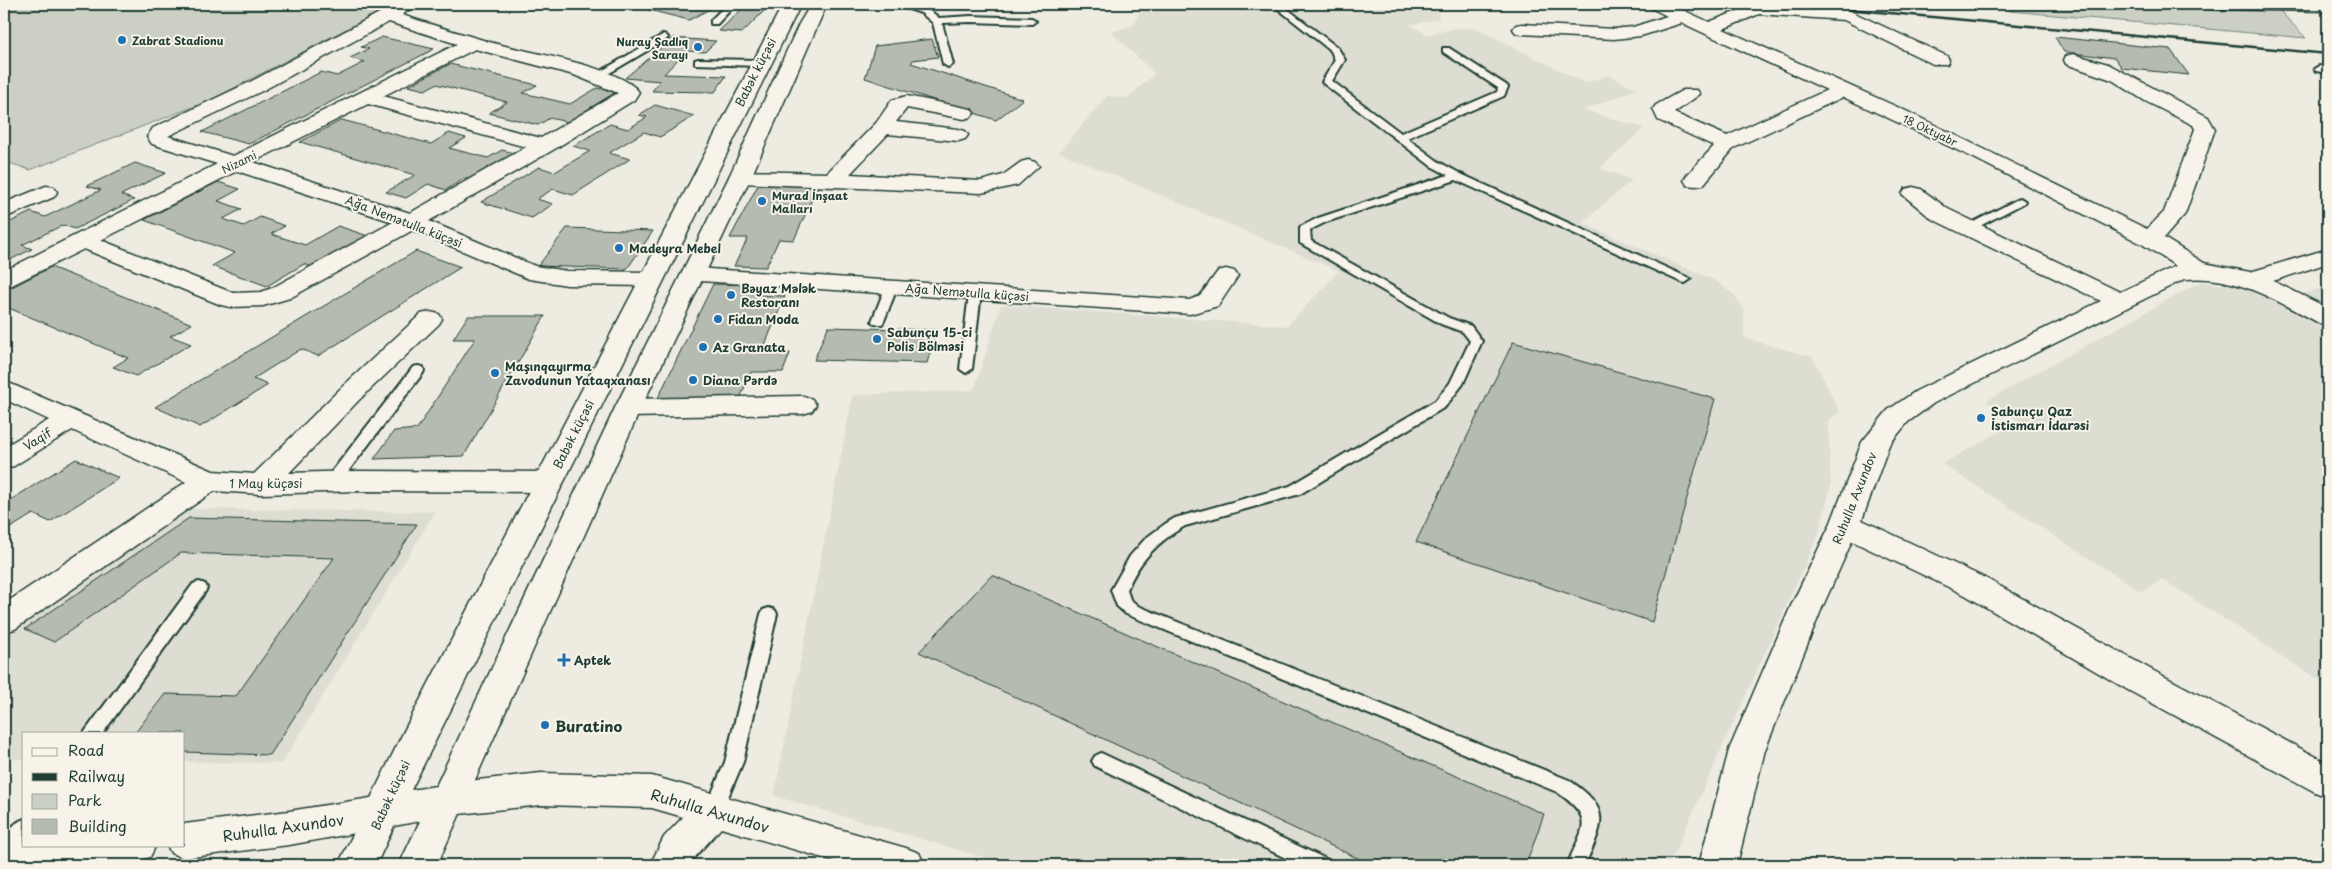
<svg xmlns="http://www.w3.org/2000/svg" width="2332" height="869" font-family="'Playpen Sans',sans-serif">
<style>
.built{fill:#ddddd2}
.green{fill:#cccfc4;stroke:#76867c}
.building{fill:#b5bbb0;stroke:#1f3d34}
.lines{fill:none;stroke-linecap:round;stroke-linejoin:round}
.lane-casing{stroke:#1f3d34;stroke-width:4}
.street-casing{stroke:#1f3d34;stroke-width:3}
.secondary-casing{stroke:#1f3d34;stroke-width:3}
.primary-casing{stroke:#1f3d34;stroke-width:3}
.lane{fill:#f7f3e8;fill-rule:evenodd}
.street{fill:#f7f3e8;fill-rule:evenodd}
.secondary{fill:#f7f3e8;fill-rule:evenodd}
.primary{fill:#f7f3e8;fill-rule:evenodd}
.rail{stroke:#1f3d34;stroke-width:2.5}
.poi-dot{fill:#1f6fb2;stroke:#f7f3e8;stroke-width:2}
.labels{text-anchor:middle;dominant-baseline:central;stroke-width:4;stroke-linejoin:round;paint-order:stroke}
.far-poi-label{font-size:11px;font-weight:bold;fill:#1f3d34;stroke:#f7f3e8;text-anchor:start}
.far-street-label{font-size:11px;fill:#1f3d34;stroke:#f7f3e8}
.street-label{font-size:12px;fill:#1f3d34;stroke:#f7f3e8}
.poi-label{font-size:12px;font-weight:bold;fill:#1f3d34;stroke:#f7f3e8;text-anchor:start}
.near-poi-label{font-size:15px;font-weight:bold;fill:#1f3d34;stroke:#f7f3e8;text-anchor:start}
.near-street-label{font-size:15px;fill:#1f3d34;stroke:#f7f3e8}
</style>
<rect width="100%" height="100%" fill="#eeece1"/>
<filter id="ink" filterUnits="userSpaceOnUse"><feTurbulence type="fractalNoise" baseFrequency=".02" numOctaves="2"/><feDisplacementMap in="SourceGraphic" scale="10" xChannelSelector="R" yChannelSelector="G"/><feConvolveMatrix kernelMatrix="1 2 1 2 8 2 1 2 1" color-interpolation-filters="sRGB"/></filter>
<g filter="url(#ink)">
<g class="built">
<polygon points="1143,4 1435,4 1439,19 1410,25 1427,35 1455,28 1476,28 1585,83 1608,75 1638,89 1583,110 1644,128 1600,168 1632,180 1582,223 1714,280 1734,295 1744,309 1744,338 1813,357 1840,412 1828,421 1831,486 1818,536 1669,865 1010,865 774,796 853,395 974,390 1001,305 1287,326 1339,271 1059,152 1107,96 1127,98 1155,74 1111,32 1134,25"/>
<polygon points="2200,282 2244,287 2328,329 2328,686 2162,579 2142,592 1942,464 2019,421 1986,401"/>
<polygon points="2328,286 2328,309 2298,295"/>
<polygon points="191,509 435,512 282,763 184,762 184,733 24,733 24,759 4,759 4,636"/>
</g>
<g class="green">
<polygon points="4,4 394,4 211,100 30,170 4,161"/>
<polygon points="2009,4 2098,4 2279,10 2306,38 2010,11"/>
</g>
<g class="building">
<polygon points="625,4 719,4 689,20"/>
<polygon points="747,4 770,5 742,33 719,31"/>
<polygon points="382,37 434,49 249,144 202,132 321,72 337,76 365,62 350,58 369,49 361,47"/>
<polygon points="2055,37 2170,49 2189,75 2122,68 2115,58 2064,52"/>
<polygon points="672,38 716,41 705,52 686,51 664,74 726,76 715,92 652,91 660,81 625,78"/>
<polygon points="932,39 938,57 913,60 911,63 1023,99 996,120 865,78 875,46"/>
<polygon points="450,64 537,85 523,93 570,104 597,88 616,92 567,122 550,118 538,125 489,113 507,102 436,84 425,90 408,86"/>
<polygon points="655,105 694,116 660,137 644,132 609,153 630,159 573,195 553,189 537,199 553,204 532,218 481,202 539,167 555,172 590,151 573,146 610,124 628,129 647,117 639,115"/>
<polygon points="342,120 431,144 449,133 466,138 449,148 488,158 502,150 519,154 475,181 465,178 446,190 428,184 406,198 386,192 415,175 300,142"/>
<polygon points="135,163 166,173 121,195 134,200 75,229 63,225 22,245 32,249 4,263 4,225 31,212 45,217 101,190 87,186"/>
<polygon points="218,182 240,189 218,201 242,209 223,219 244,226 260,217 285,226 271,234 305,245 338,226 368,236 314,268 304,264 267,286 212,266 235,253 144,220"/>
<polygon points="758,185 818,186 794,240 779,239 766,267 734,266 748,238 730,238"/>
<polygon points="567,228 653,231 627,269 538,266"/>
<polygon points="416,251 461,267 318,356 301,349 253,379 268,385 200,427 155,407"/>
<polygon points="51,267 192,324 170,336 191,344 136,376 113,367 128,358 4,306 4,291"/>
<polygon points="713,284 762,285 758,295 785,296 762,352 790,353 783,372 751,372 740,398 658,398"/>
<polygon points="468,316 545,316 464,456 374,459 394,431 417,429 475,339 453,339"/>
<polygon points="828,327 937,330 927,363 814,360"/>
<polygon points="1513,342 1715,399 1652,622 1416,542"/>
<polygon points="76,459 119,478 50,522 33,514 4,532 4,495 12,499"/>
<polygon points="189,518 417,524 270,755 184,752 184,733 135,733 165,694 236,696 334,558 181,553 54,642 25,629"/>
<polygon points="992,575 1544,814 1526,865 1372,865 919,652"/>
</g>
<g class="lines">
<defs>
<g id="lane">
<polygon points="727,4 736,4 717,24 711,24 711,20"/>
<path d="M894 4C910 4 927 6 939 18L971 16 1032 18 1036 21 1032 24 971 22 942 23 953 64 948 67 943 64 933 23 921 13Z"/>
<path d="M1272 4H1281L1338 48 1345 60 1332 81 1401 133 1497 92 1498 88 1443 52V48H1449L1506 85 1508 87 1504 96 1407 138 1439 162 1461 174 1691 279 1685 283 1681 282 1456 180 1326 222 1310 230 1311 241 1449 318 1471 326 1482 341 1463 384 1445 407 1300 494 1185 526C1158 541 1138 562 1127 590L1130 599 1138 606 1569 780C1613 810 1603 823 1585 865H1567C1583 827 1596 819 1557 792L1126 614 1117 606 1111 590 1130 556 1146 538 1165 524 1175 518 1290 486 1435 401 1450 383 1470 341 1463 332 1441 324 1300 243V227L1318 218 1448 175 1431 166 1324 84 1322 82 1335 60 1331 51Z"/>
<polygon points="664,34 668,37 667,39 601,78 593,76"/>
<polygon points="698,59 760,60 765,63 760,66 695,64 695,60"/>
<polygon points="2319,66 2328,67 2328,73 2316,71 2314,69"/>
<polygon points="2020,198 2025,201 2024,203 1972,230 1968,231 1962,228"/>
<polygon points="891,284 897,288 884,321 882,324 874,324 872,321 885,288"/>
<polygon points="975,289 981,293 972,369 966,373 960,369 969,293"/>
<polygon points="418,366 423,367 424,370 423,373 337,486 327,486 325,482 327,478 413,367"/>
<polygon points="199,582 205,584 207,588 205,592 103,733 84,733 193,584"/>
<polygon points="769,608 775,610 777,614 743,762 720,816 714,818 708,816 705,810 725,762 761,614 763,610"/>
<polygon points="1101,753 1326,859 1328,865 1300,865 1095,766 1092,761 1095,756"/>
<path d="M24 819C24 836 23 856 4 863 4 845 5 826 24 819Z"/>
</g>
<g id="street">
<path d="M396 4H406L411 8 402 15C429 24 456 32 483 40 516 51 620 65 639 92L634 100 553 150 429 221 535 266 567 271 652 272 660 274 664 279 660 284 652 286 567 285 529 279 413 230 290 298 263 306 230 307 221 305 84 249 12 285 4 287V271L217 164 152 144 147 137 153 128 250 82ZM389 22 457 44 233 156 168 136 264 90ZM475 49 574 75 618 93 541 138 383 96ZM368 104 526 147 410 213 253 162ZM237 171 393 222 272 288 261 292 233 293 101 240Z"/>
<path d="M1649 4H1670L1709 22 1756 4 1848 10 1947 56 1949 60 1947 64H1933L1844 20 1759 14 1723 29 1904 110 2147 229 2164 212 2195 129 2193 125 2145 101 2112 80 2066 64 2064 60 2066 56 2073 54 2108 64 2208 117 2215 129 2185 214 2164 238 2204 263 2250 272 2328 249V263L2273 281 2328 308V325L2319 323C2277 301 2235 274 2185 279L1934 403 1908 422 1889 445 1862 520 1987 579 2152 670 2328 763V797L2315 792 2128 690 1965 595 1852 541 1822 608 1765 750 1737 865H1699L1729 750 1790 608 1830 525 1862 442 1888 410 1916 391 2101 301 1932 219 1902 194 1905 189 1913 187 1921 189 1948 209 2120 292 2176 266 2142 244 1974 158 1843 97 1734 148 1703 185 1695 186 1687 185 1684 180 1687 175 1714 146 1658 120 1653 109 1656 105 1683 90H1697L1700 94 1674 113 1727 136 1827 90 1682 23 1641 36 1614 39 1522 34 1516 33 1513 29 1516 25 1522 24 1614 29 1633 27 1667 16 1651 8Z"/>
<polygon points="907,96 971,109 974,113 971,117 964,119 907,108 896,122 958,129 965,131 968,135 965,139 958,141 888,134 850,174 981,181 1003,175 1021,162 1028,160 1035,162 1039,166 1018,185 981,193 740,183 732,182 729,177 732,172 740,171 827,173 876,123 892,100"/>
<polygon points="46,186 54,187 57,192 54,197 4,218 4,203"/>
<polygon points="694,268 1189,300 1200,296 1218,271 1226,269 1234,271 1238,276 1218,306 1190,314 686,280 682,275 686,270"/>
<polygon points="430,312 439,314 442,319 439,324 360,399 289,473 357,471 549,472 559,475 563,482 559,489 549,492 357,491 261,494 214,491 15,629 4,632 4,604 186,482 72,430 14,466 4,469 4,447 49,420 4,399 4,381 213,471 254,474 342,387 421,314"/>
<polygon points="803,396 812,399 816,405 812,411 803,414 628,417 619,414 615,408 619,402 628,399"/>
<polygon points="541,773 652,776 906,848 919,853 925,865 847,865 721,828 688,865 650,865 664,837 683,817 652,808 541,805 450,815 437,810 432,799 437,788 450,783"/>
</g>
<g id="secondary">
<polygon points="2204,4 2328,4 2328,11 2213,9 2207,8"/>
<polygon points="383,796 396,800 401,812 396,824 383,828 289,845 184,858 171,853 167,845 184,845 184,824 289,811"/>
<path d="M24 836V845H156L150 857C109 869 48 865 4 865V838Z"/>
</g>
<polygon id="primary" points="783,4 801,4 411,790 436,786 615,408 729,177 799,24 811,4 827,4 751,177 641,408 437,865 399,865 420,821 394,826 376,865 338,865 404,731"/>
</defs>
<use href="#lane" class="lane-casing"/>
<use href="#street" class="street-casing"/>
<use href="#secondary" class="secondary-casing"/>
<use href="#primary" class="primary-casing"/>
<use href="#lane" class="lane"/>
<use href="#street" class="street"/>
<use href="#secondary" class="secondary"/>
<use href="#primary" class="primary"/>
<polyline class="rail" points="1793,4 2328,54"/>
</g>
</g>
<g class="poi-dot">
<circle cx="122" cy="40" r="5"/>
<circle cx="698" cy="47" r="5"/>
<circle cx="762" cy="201" r="5"/>
<circle cx="619" cy="248" r="5"/>
<circle cx="731" cy="295" r="5"/>
<circle cx="718" cy="319" r="5"/>
<circle cx="877" cy="339" r="5"/>
<circle cx="703" cy="347" r="5"/>
<circle cx="495" cy="373" r="5"/>
<circle cx="693" cy="380" r="5"/>
<circle cx="1981" cy="418" r="5"/>
<path d="M561.5 652.5h5v5h5v5h-5v5h-5v-5h-5v-5h5z"/>
<circle cx="545" cy="725" r="5"/>
</g>
<g class="labels">
<g class="far-poi-label">
<text x="132" y="40">Zabrat Stadionu</text>
<text x="688" y="41" text-anchor="end">Nuray Şadlıq<tspan x="688" dy="13">Sarayı</tspan></text>
<text x="772" y="195">Murad İnşaat<tspan x="772" dy="13">Malları</tspan></text>
</g>
<g class="far-street-label">
<text transform="translate(1930 130) rotate(25)">18 Oktyabr</text>
<text transform="translate(239 162) rotate(-26)">Nizami</text>
</g>
<g class="street-label">
<text transform="translate(755 72) rotate(-63)">Babək küçəsi</text>
<text transform="translate(404 221) rotate(21)">Ağa Nemətulla küçəsi</text>
<text transform="translate(967 292) rotate(4)">Ağa Nemətulla küçəsi</text>
<text transform="translate(573 434) rotate(-63)">Babək küçəsi</text>
<text transform="translate(37 439) rotate(-31)">Vaqif</text>
<text x="266" y="483">1 May küçəsi</text>
<text transform="translate(1854 498) rotate(-68)">Ruhulla Axundov</text>
<text transform="translate(390 795) rotate(-65)">Babək küçəsi</text>
</g>
<g class="poi-label">
<text x="629" y="248">Madeyra Mebel</text>
<text x="741" y="288">Bəyaz Mələk<tspan x="741" dy="14">Restoranı</tspan></text>
<text x="728" y="319">Fidan Moda</text>
<text x="887" y="332">Sabunçu 15-ci<tspan x="887" dy="14">Polis Bölməsi</tspan></text>
<text x="713" y="347">Az Granata</text>
<text x="505" y="366">Maşınqayırma<tspan x="505" dy="14">Zavodunun Yataqxanası</tspan></text>
<text x="703" y="380">Diana Pərdə</text>
<text x="1991" y="411">Sabunçu Qaz<tspan x="1991" dy="14">İstismarı İdarəsi</tspan></text>
<text x="574" y="660">Aptek</text>
</g>
<g class="near-poi-label">
<text x="555" y="725">Buratino</text>
</g>
<g class="near-street-label">
<text transform="translate(710 810) rotate(16)">Ruhulla Axundov</text>
<text transform="translate(283 827) rotate(-8)">Ruhulla Axundov</text>
</g>
</g>
<rect width="2332" height="869" fill="none" stroke="#f7f3e8" stroke-width="20"/>
<rect x="10" y="10" width="2312" height="849" fill="none" stroke="#1f3d34" stroke-width="2" filter="url(#ink)"/>
<rect x="22" y="732" width="162" height="115" fill="#f7f3e8" stroke="#a1aaa0"/>
<rect x="32" y="748" width="25" height="8" fill="#f7f3e8" stroke="#a1aaa0"/>
<text x="68" y="756" font-size="15" fill="#1f3d34">Road</text>
<rect x="32" y="773" width="25" height="8" fill="#1f3d34" stroke="#a1aaa0"/>
<text x="68" y="782" font-size="15" fill="#1f3d34">Railway</text>
<rect x="32" y="794" width="25" height="15" fill="#cccfc4" stroke="#a1aaa0"/>
<text x="68" y="806" font-size="15" fill="#1f3d34">Park</text>
<rect x="32" y="819" width="25" height="15" fill="#b5bbb0" stroke="#a1aaa0"/>
<text x="68" y="832" font-size="15" fill="#1f3d34">Building</text>
</svg>
